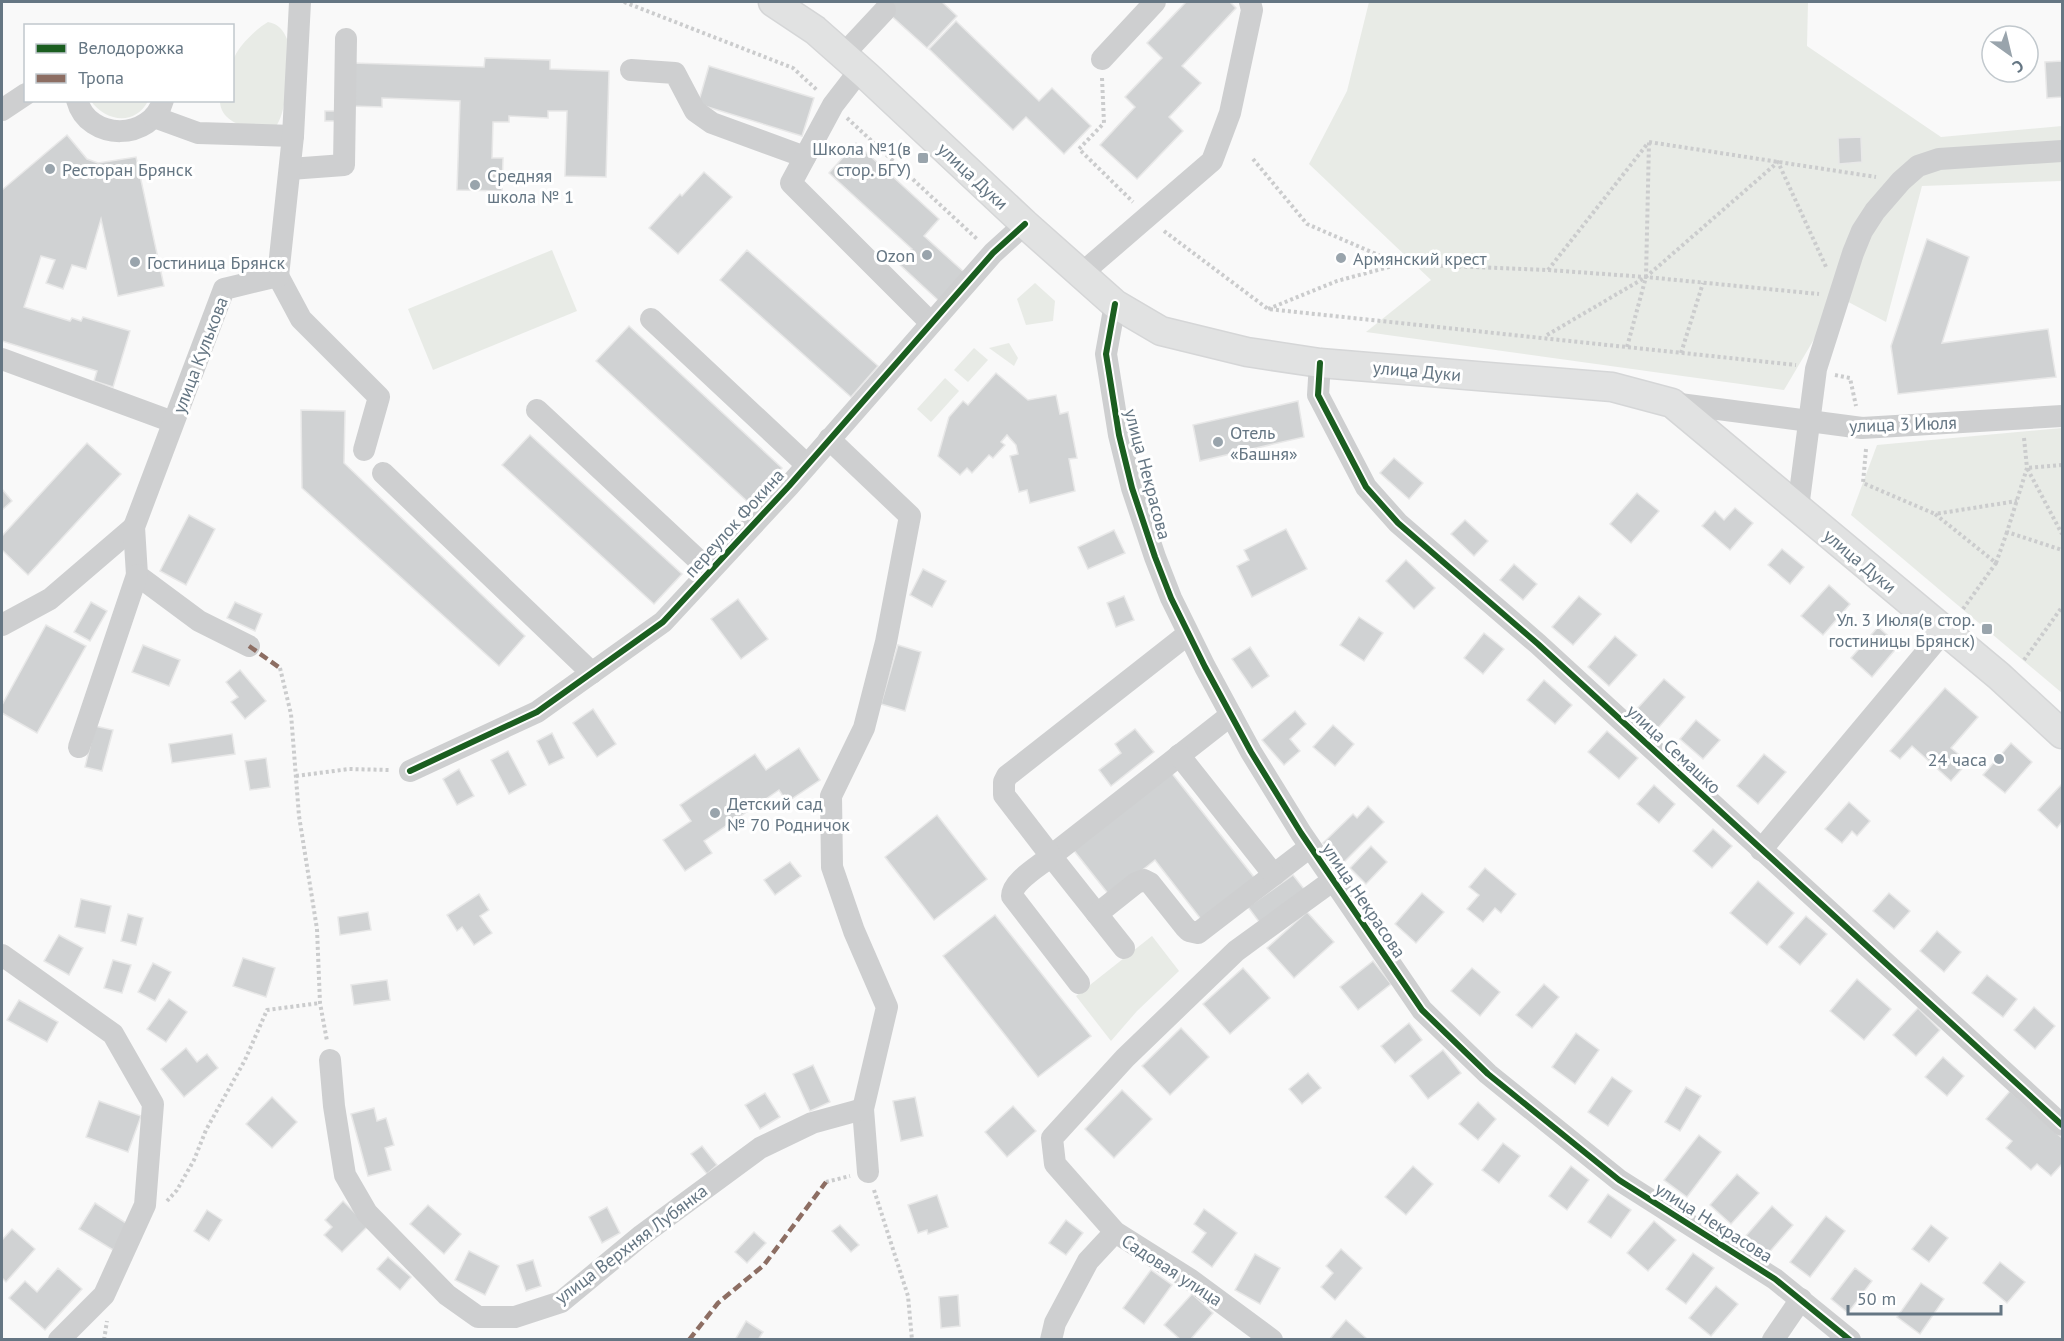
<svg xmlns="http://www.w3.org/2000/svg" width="2064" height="1341" font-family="'PT Sans',sans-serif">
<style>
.green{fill:#e8ebe6}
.building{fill:#d0d2d3;stroke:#e8e8e8;stroke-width:1.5}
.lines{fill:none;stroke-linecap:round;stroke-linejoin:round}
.major-casing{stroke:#d5d6d7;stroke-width:31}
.path{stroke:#cbcccd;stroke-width:4;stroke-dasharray:3 3;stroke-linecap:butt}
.minor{stroke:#cecfd0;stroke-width:22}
.major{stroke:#e1e2e2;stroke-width:28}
.quiet{stroke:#8d6e63;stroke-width:4.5;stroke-dasharray:9 4.5;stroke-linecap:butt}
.cycleway-casing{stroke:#fff;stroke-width:10}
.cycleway{stroke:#1b5e20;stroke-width:6}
.poi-dot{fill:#99a4ac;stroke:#fff;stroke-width:2}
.labels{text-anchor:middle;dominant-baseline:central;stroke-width:6;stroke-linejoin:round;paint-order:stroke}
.poi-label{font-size:18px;fill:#657683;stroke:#fff;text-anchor:start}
.street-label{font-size:18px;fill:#657683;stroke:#fff}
</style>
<rect width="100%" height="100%" fill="#f9f9f9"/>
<g class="green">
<polygon points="1369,2 1808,2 1807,46 1941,137 2062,126 2062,181 1922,186 1886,322 1839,297 1784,390 1366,332 1431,280 1309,164 1347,91"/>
<path d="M268 22C279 24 283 30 287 39 286 65 290 108 275 128 256 132 220 125 220 101L232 100C233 89 230 73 233 61 236 48 257 28 268 22Z"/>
<path d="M91 101H148C135 126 106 122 91 101Z"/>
<polygon points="552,250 577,311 433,370 408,309"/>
<polygon points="1035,283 1055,301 1053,321 1026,325 1017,299"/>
<polygon points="1009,343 1018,358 1014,366 989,348"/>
<polygon points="974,348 988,360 968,382 954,370"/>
<polygon points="945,378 959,391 931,422 917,409"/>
<polygon points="2062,428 2062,693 1851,515 1877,445"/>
<polygon points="1152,936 1179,971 1137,1011 1111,1041 1076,996"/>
</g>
<g class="building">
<polygon points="876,2 942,2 957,16 927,48"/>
<polygon points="1186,2 1230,2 1236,8 1182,66 1201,83 1169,117 1183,131 1137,179 1100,145 1135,107 1125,97 1162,58 1147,43"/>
<polygon points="956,21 1039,101 1052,88 1091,126 1064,154 1026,117 1013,130 929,49"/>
<polygon points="485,58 550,60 550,69 609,71 606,177 565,176 567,111 548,111 548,118 509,116 509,122 493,122 492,158 503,158 502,191 457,190 460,101 382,98 382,107 351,106 352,63 484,67"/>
<polygon points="2062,61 2062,97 2047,98 2045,62"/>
<polygon points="709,66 814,98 802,136 698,104"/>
<rect x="325" y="111" width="14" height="10"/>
<polygon points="67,135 87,159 98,163 136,157 164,286 118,296 101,219 86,269 72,265 63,289 46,283 55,260 41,256 24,307 70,321 72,318 81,321 83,317 130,331 113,387 94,381 97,371 2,341 2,190"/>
<polygon points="1861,137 1862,162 1839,164 1838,138"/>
<polygon points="856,143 939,219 924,236 965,273 939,301 898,263 912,249 829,173"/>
<polygon points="704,172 732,197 678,254 649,228 680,194 682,196"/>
<polygon points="1927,239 1969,257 1942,343 2048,329 2056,377 1898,394 1891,346"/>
<polygon points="747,250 878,366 851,397 720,280"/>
<polygon points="629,326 782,468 749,503 596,361"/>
<polygon points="996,373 1028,400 1056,395 1060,414 1068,412 1077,458 1069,459 1075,491 1030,503 1027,490 1019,492 1010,456 1018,454 1016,445 1007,435 1001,442 1005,445 993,458 989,455 972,473 967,468 960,475 938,456 949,417 963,401 968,405"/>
<polygon points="1298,401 1304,437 1200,461 1193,425"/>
<polygon points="301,410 345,411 344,463 525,636 499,666 302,488"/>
<polygon points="530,435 682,574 654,604 502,465"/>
<polygon points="87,443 121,474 28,575 2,550 2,536"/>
<polygon points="1394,458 1423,483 1409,499 1380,473"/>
<polygon points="2,489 12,501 2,510"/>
<polygon points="1637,493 1659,511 1631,543 1610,524"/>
<polygon points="1735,508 1753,523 1730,550 1702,526 1715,511 1724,520"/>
<polygon points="189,515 215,529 186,585 160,571"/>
<polygon points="1465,520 1488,541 1474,556 1451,534"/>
<polygon points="1286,529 1307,569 1252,597 1237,566 1249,560 1244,550"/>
<polygon points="1114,530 1125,553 1088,569 1078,547"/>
<polygon points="1782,549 1804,567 1790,584 1768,565"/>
<polygon points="1406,560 1435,588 1414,609 1386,581"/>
<polygon points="1514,564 1537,584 1523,600 1500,580"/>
<polygon points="923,569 946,581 932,607 910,595"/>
<polygon points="1829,585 1850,604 1823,635 1801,616"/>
<polygon points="1124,596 1134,620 1116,627 1107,603"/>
<polygon points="1579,596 1601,614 1573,645 1552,627"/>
<polygon points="738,599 768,639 741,659 711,619"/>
<polygon points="91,602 107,611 90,641 74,632"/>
<polygon points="235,602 262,614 255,631 227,618"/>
<polygon points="1359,617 1383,633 1364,661 1340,645"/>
<polygon points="46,625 86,646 37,733 2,713 2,705"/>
<polygon points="1878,627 1899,645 1872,677 1851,658"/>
<polygon points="1484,633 1504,649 1483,674 1464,658"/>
<polygon points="1615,636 1637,655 1609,686 1588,667"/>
<polygon points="143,645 180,660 169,686 132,672"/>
<polygon points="898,645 921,652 905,711 881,704"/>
<polygon points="1250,647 1269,676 1252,688 1232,659"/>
<polygon points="240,670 266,701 245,719 231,702 238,697 226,682"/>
<polygon points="1664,679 1685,697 1658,728 1636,710"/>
<polygon points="1544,680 1572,705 1555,724 1527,700"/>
<polygon points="1945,688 1978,717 1951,748 1968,762 1951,781 1912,746 1900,759 1890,751"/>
<polygon points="593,709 616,744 597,757 573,723"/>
<polygon points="1295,711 1306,724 1290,739 1300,751 1284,765 1262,740"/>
<polygon points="1696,720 1720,740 1703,759 1680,739"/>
<polygon points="1333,725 1354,744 1335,766 1313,747"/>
<polygon points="95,726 113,730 102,771 85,767"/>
<polygon points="1135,729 1154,752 1111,786 1099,770 1121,753 1115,744"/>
<polygon points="1607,731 1638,758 1619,779 1588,752"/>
<polygon points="552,733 564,758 549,765 537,741"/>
<polygon points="232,734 235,754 172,763 169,744"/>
<polygon points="2011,743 2032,762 2005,793 1983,775"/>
<polygon points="799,748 820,780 787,802 779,790 704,841 712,853 685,871 663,840 691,821 680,805 755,754 766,770"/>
<polygon points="508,751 526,785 509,794 491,760"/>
<polygon points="1764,754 1786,772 1758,804 1737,786"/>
<polygon points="266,758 270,787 250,790 245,761"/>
<polygon points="459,769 474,796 457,805 443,779"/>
<polygon points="1170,771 1257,881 1204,923 1155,860 1110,896 1072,848"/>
<polygon points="2062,784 2062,822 2057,828 2038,810"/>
<polygon points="1654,785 1675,804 1659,823 1637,804"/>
<polygon points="1849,802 1870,821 1857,836 1852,831 1842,843 1825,829"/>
<polygon points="1368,806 1384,822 1343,863 1323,843 1353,814 1357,818"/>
<polygon points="937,815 987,879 934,920 885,857"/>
<polygon points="1713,829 1732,846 1712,868 1693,851"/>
<polygon points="1371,846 1387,862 1366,884 1350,868"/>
<polygon points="790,862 801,876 775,895 764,880"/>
<polygon points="1485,868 1516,894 1501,913 1495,908 1483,922 1467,909 1479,895 1469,887"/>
<polygon points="1293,875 1308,894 1263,927 1248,907"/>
<polygon points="1758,881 1794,913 1767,945 1730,913"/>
<polygon points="1422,893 1444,912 1416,943 1395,924"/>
<polygon points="1889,893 1910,911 1894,929 1873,911"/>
<polygon points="479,894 489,910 480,916 492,933 474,945 462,927 457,931 447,915"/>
<polygon points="81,899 111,906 105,933 75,927"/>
<polygon points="368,912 371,930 340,935 338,917"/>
<polygon points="1307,912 1334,942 1294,978 1267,948"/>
<polygon points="128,914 143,918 136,945 121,941"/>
<polygon points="995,915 1091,1036 1038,1077 943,956"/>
<polygon points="1806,916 1827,934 1800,965 1779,947"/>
<polygon points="1937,931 1961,952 1944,972 1920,951"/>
<polygon points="59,935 83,948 69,975 44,961"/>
<polygon points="243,958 275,968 266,997 233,986"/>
<polygon points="113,960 131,965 122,993 104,988"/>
<polygon points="1373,961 1391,984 1358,1010 1340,987"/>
<polygon points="153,963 171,972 155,1001 138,992"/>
<polygon points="1243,968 1270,998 1230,1034 1203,1004"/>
<polygon points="1472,968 1500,992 1480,1016 1451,991"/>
<polygon points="1987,975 2017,999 2003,1017 1972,993"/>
<polygon points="1857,979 1891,1009 1864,1040 1830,1011"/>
<polygon points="387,980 390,1000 354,1005 351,985"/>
<polygon points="1544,984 1559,997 1532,1028 1516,1015"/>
<polygon points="169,999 187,1012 166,1042 147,1029"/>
<polygon points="19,1000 58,1022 47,1042 7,1020"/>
<polygon points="2034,1007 2055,1026 2035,1049 2014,1030"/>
<polygon points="1918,1008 1940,1030 1916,1056 1893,1035"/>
<polygon points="1409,1023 1422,1040 1395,1063 1381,1046"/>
<polygon points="1181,1028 1209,1057 1170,1095 1142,1066"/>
<polygon points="1576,1033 1599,1050 1575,1084 1552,1067"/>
<polygon points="186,1048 197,1062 207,1054 218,1068 184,1097 161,1069"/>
<polygon points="1443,1050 1461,1073 1428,1099 1410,1076"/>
<polygon points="1943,1057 1964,1076 1947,1096 1925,1077"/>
<polygon points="813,1065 830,1102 810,1111 793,1074"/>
<polygon points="1308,1073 1321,1088 1302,1104 1289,1089"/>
<polygon points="1612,1077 1632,1091 1608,1126 1588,1112"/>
<polygon points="1686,1087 1701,1096 1680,1131 1665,1122"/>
<polygon points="1122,1090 1152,1119 1114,1158 1085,1129"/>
<polygon points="2010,1091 2062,1138 2062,1164 2051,1176 2037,1164 2031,1170 2006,1148 2012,1141 1986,1119"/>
<polygon points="765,1093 780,1117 760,1129 745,1105"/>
<polygon points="272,1097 297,1122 272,1148 246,1124"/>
<polygon points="915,1097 923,1136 901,1141 893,1101"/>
<polygon points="99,1101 141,1116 128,1152 86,1137"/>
<polygon points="1478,1102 1496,1119 1478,1140 1459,1124"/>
<polygon points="1013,1106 1036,1131 1007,1157 985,1132"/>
<polygon points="374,1108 377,1121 386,1118 394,1145 385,1148 391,1170 368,1176 351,1114"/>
<polygon points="1699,1135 1721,1152 1687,1197 1664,1180"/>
<polygon points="1503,1143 1520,1156 1499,1183 1482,1170"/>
<polygon points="702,1146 717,1165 707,1174 691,1154"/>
<polygon points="1413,1166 1433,1184 1406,1215 1385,1197"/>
<polygon points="1571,1166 1589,1180 1567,1210 1549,1196"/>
<polygon points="1737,1174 1759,1193 1731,1224 1710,1205"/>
<polygon points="1608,1194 1631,1210 1611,1238 1588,1222"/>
<polygon points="937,1195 948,1227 928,1234 927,1230 918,1233 908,1205"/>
<polygon points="343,1201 368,1226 342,1252 324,1235 332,1227 325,1220"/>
<polygon points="95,1203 129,1225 113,1250 79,1229"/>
<polygon points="428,1205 461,1234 444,1254 410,1224"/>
<polygon points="1772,1206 1793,1225 1766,1256 1744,1238"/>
<polygon points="607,1207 620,1233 602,1243 589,1217"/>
<polygon points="1204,1209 1237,1233 1212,1267 1192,1252 1206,1233 1194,1224"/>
<polygon points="207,1210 222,1220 209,1241 194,1231"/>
<polygon points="1826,1216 1845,1231 1810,1277 1790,1262"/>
<polygon points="1066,1220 1083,1233 1066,1255 1049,1243"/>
<polygon points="1654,1221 1676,1240 1648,1271 1627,1253"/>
<polygon points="840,1225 859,1245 851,1252 832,1231"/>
<polygon points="1931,1225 1948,1238 1929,1262 1912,1249"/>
<polygon points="12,1229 35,1249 6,1282 2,1278 2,1240"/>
<polygon points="754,1232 766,1243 747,1263 735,1252"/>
<polygon points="1341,1249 1362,1268 1335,1300 1321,1287 1333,1273 1326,1266"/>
<polygon points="469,1251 499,1266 485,1295 455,1280"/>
<polygon points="1693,1253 1714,1268 1686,1304 1666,1289"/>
<polygon points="1255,1254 1280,1268 1260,1304 1235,1290"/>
<polygon points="388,1257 411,1277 400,1290 377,1269"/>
<polygon points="533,1260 541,1286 526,1291 517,1265"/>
<polygon points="2000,1262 2025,1282 2007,1303 1983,1283"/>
<polygon points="58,1268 82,1289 45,1330 9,1298 25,1281 37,1292"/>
<polygon points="1855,1268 1872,1281 1848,1313 1831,1299"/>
<polygon points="1151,1270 1172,1285 1144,1324 1123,1308"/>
<polygon points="1921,1283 1944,1299 1920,1334 1897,1317"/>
<polygon points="1716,1286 1738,1304 1711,1336 1689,1318"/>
<polygon points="1192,1294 1213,1313 1190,1340 1181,1340 1164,1325"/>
<polygon points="958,1295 960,1326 941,1328 939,1297"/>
<polygon points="1346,1320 1367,1339 1367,1340 1329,1340"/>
<polygon points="746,1321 763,1332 758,1340 735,1340"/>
</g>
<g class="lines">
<defs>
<polyline id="major" points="773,2 815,30 867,76 1025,224 1115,304 1161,331 1247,352 1320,363 1612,387 1672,403 1999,676 2062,734"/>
</defs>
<use href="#major" class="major-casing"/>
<g class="path">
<polyline points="624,2 793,68 818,91"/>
<polyline points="1102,78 1104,123 1079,149 1133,202"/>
<polyline points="847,118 978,240"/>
<polyline points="1649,142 1876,177"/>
<polyline points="1253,159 1307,224 1399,264"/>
<polyline points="1164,231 1268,309 1796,365"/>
<polyline points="1548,270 1648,143"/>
<polyline points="1268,309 1337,281 1400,264 1548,270 1646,277 1819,294"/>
<polyline points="1547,335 1646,277 1778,162 1827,269"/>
<polyline points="1627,347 1646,277 1649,142"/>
<polyline points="1681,353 1703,283"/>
<polyline points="1835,375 1850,378 1856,406"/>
<polyline points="2024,438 2027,468 2007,532 2062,550"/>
<polyline points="1866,449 1863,483 1935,514"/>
<polyline points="2062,465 2027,468 2062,534"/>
<polyline points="2007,532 1996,563 1935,514 2017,501"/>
<polyline points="1963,609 1996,563"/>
<polyline points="2024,660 2062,607"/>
<polyline points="280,668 291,714 299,816 317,929 320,1003 327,1041"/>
<polyline points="296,776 349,769 390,770"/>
<polyline points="826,1182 850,1176"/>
<polyline points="874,1190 908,1296 912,1340"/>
<polyline points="167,1201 177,1190 194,1160 206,1130 245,1060 267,1010 320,1003"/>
<polyline points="104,1340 107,1321"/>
</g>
<g class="minor">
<polyline points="843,55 885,10"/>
<polyline points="1102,59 1155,2"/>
<polyline points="631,70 675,73 695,111 712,123 805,157"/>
<polyline points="860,70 833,105 791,183 931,323"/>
<path d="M77 100C88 142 152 141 163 100"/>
<polyline points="2,110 26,94"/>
<polyline points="154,117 198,133 293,136"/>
<polyline points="290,169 344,165 346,39"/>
<polyline points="1081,274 1212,161 1230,113 1252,10 1250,2"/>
<polyline points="278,276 301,319 379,397 364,450"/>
<polyline points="1115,304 1106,354 1119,435 1132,488 1155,557 1171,598 1205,667 1251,752 1301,833 1422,1010 1488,1074 1619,1180 1775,1279 1850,1340"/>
<polyline points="651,319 807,465"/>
<polyline points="2,359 173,422"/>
<polyline points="1320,363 1318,395 1366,487 1398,523 1538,644 2062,1125"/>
<polyline points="1672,403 1862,428 2062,416"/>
<polyline points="537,410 710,571"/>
<polyline points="829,439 910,516 886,642 864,728 831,796 832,867 854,931 887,1007 863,1109 868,1172"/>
<polyline points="383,473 592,673"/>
<polyline points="1798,508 1816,369 1853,253 1862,231 1875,211 1901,181 1918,166 1939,159 2062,151"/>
<polyline points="2,625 50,599 134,527"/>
<polyline points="249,646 199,621 137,575 134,527 224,289 278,276 293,136 300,2"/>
<polyline points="1231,715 1051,856 1097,914 1136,883 1144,880 1150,883 1185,927 1189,931 1198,933 1310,847"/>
<polyline points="79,747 137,575"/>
<polyline points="1179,755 1274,875"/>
<polyline points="410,771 537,712 663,622 789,486 993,253 1025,224"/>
<polyline points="1761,850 1944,631"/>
<polyline points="1097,914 1124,948"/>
<polyline points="2,955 113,1034 153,1104 145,1205 104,1295 59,1340"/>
<path d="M1079 983 1012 896C1012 881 1040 866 1051 856L1004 795V782L1007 776 1188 634"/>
<polyline points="330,1060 334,1106 345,1175 367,1213 447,1295 478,1317 515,1317 561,1302 642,1235 760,1148 812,1123 863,1109"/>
<polyline points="1051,1340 1055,1323 1088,1261 1115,1232"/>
<polyline points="1272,1340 1191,1280 1115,1232 1055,1164 1052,1138 1125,1058 1236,951 1332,881"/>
<polyline points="1773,1340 1801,1299"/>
</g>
<use href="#major" class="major"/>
<g class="quiet">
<polyline points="249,646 280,668"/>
<polyline points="689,1340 718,1303 764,1265 826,1182"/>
</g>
<defs>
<g id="cycleway">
<polyline points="1115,304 1106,354 1119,435 1132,488 1155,557 1171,598 1205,667 1251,752 1301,833 1422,1010 1488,1074 1619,1180 1775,1279 1850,1340"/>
<polyline points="1320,363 1318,395 1366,487 1398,523 1538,644 2062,1125"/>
<polyline points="410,771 537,712 663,622 789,486 993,253 1025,224"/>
</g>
</defs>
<use href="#cycleway" class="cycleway-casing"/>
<use href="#cycleway" class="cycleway"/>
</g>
<g class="poi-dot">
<rect x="917" y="152" width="12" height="12" rx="3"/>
<circle cx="50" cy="169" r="6"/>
<circle cx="475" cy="185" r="6"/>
<circle cx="927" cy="255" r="6"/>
<circle cx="1341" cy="258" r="6"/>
<circle cx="135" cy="262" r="6"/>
<circle cx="1218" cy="442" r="6"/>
<rect x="1981" y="623" width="12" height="12" rx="3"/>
<circle cx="1999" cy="759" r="6"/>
<circle cx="715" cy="813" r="6"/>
</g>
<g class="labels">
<g class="poi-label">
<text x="911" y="148" text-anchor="end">Школа №1(в<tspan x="911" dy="21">стор. БГУ)</tspan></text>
<text x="62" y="169">Ресторан Брянск</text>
<text x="487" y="175">Средняя<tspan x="487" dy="21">школа № 1</tspan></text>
<text x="915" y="255" text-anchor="end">Ozon</text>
<text x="1353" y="258">Армянский крест</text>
<text x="147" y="262">Гостиница Брянск</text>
<text x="1230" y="432">Отель<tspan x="1230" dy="21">«Башня»</tspan></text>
<text x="1975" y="619" text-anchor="end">Ул. 3 Июля(в стор.<tspan x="1975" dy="21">гостиницы Брянск)</tspan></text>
<text x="1987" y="759" text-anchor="end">24 часа</text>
<text x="727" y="803">Детский сад<tspan x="727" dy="21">№ 70 Родничок</tspan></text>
</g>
<g class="street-label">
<text transform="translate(973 176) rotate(43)">улица Дуки</text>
<text transform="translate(200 355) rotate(-69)">улица Кулькова</text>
<text transform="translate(1417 371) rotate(5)">улица Дуки</text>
<text transform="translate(1903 424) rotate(-2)">улица 3 Июля</text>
<text transform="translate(1148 474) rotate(75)">улица Некрасова</text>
<text transform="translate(734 523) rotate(-48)">переулок Фокина</text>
<text transform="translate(1860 561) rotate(40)">улица Дуки</text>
<text transform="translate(1674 749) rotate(43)">улица Семашко</text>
<text transform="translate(1364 900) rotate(56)">улица Некрасова</text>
<text transform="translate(1714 1222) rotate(32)">улица Некрасова</text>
<text transform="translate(631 1244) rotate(-37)">улица Верхняя Лубянка</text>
<text transform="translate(1172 1270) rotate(33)">Садовая улица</text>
</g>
</g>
<rect width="2064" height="1341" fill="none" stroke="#657683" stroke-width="6"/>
<rect x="24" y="24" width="210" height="78" fill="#ffffff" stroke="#c1c8cd" stroke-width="1.5"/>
<rect x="36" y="44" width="30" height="9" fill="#1b5e20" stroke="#c1c8cd" stroke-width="1.5"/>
<text x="78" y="54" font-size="18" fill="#657683">Велодорожка</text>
<rect x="36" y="74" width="30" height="9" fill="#8d6e63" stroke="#c1c8cd" stroke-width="1.5"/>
<text x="78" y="84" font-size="18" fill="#657683">Тропа</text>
<g transform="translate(2010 54) rotate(146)"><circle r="28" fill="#ffffff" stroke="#c1c8cd" stroke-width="1.5"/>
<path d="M0-4.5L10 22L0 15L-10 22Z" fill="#99a4ac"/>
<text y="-9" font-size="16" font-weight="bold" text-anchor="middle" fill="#657683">С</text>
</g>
<path d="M1848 1305v9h153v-9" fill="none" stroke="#657683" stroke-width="3"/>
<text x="1857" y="1305" font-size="18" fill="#657683" stroke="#ffffff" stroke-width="4.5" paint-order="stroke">50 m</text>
</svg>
